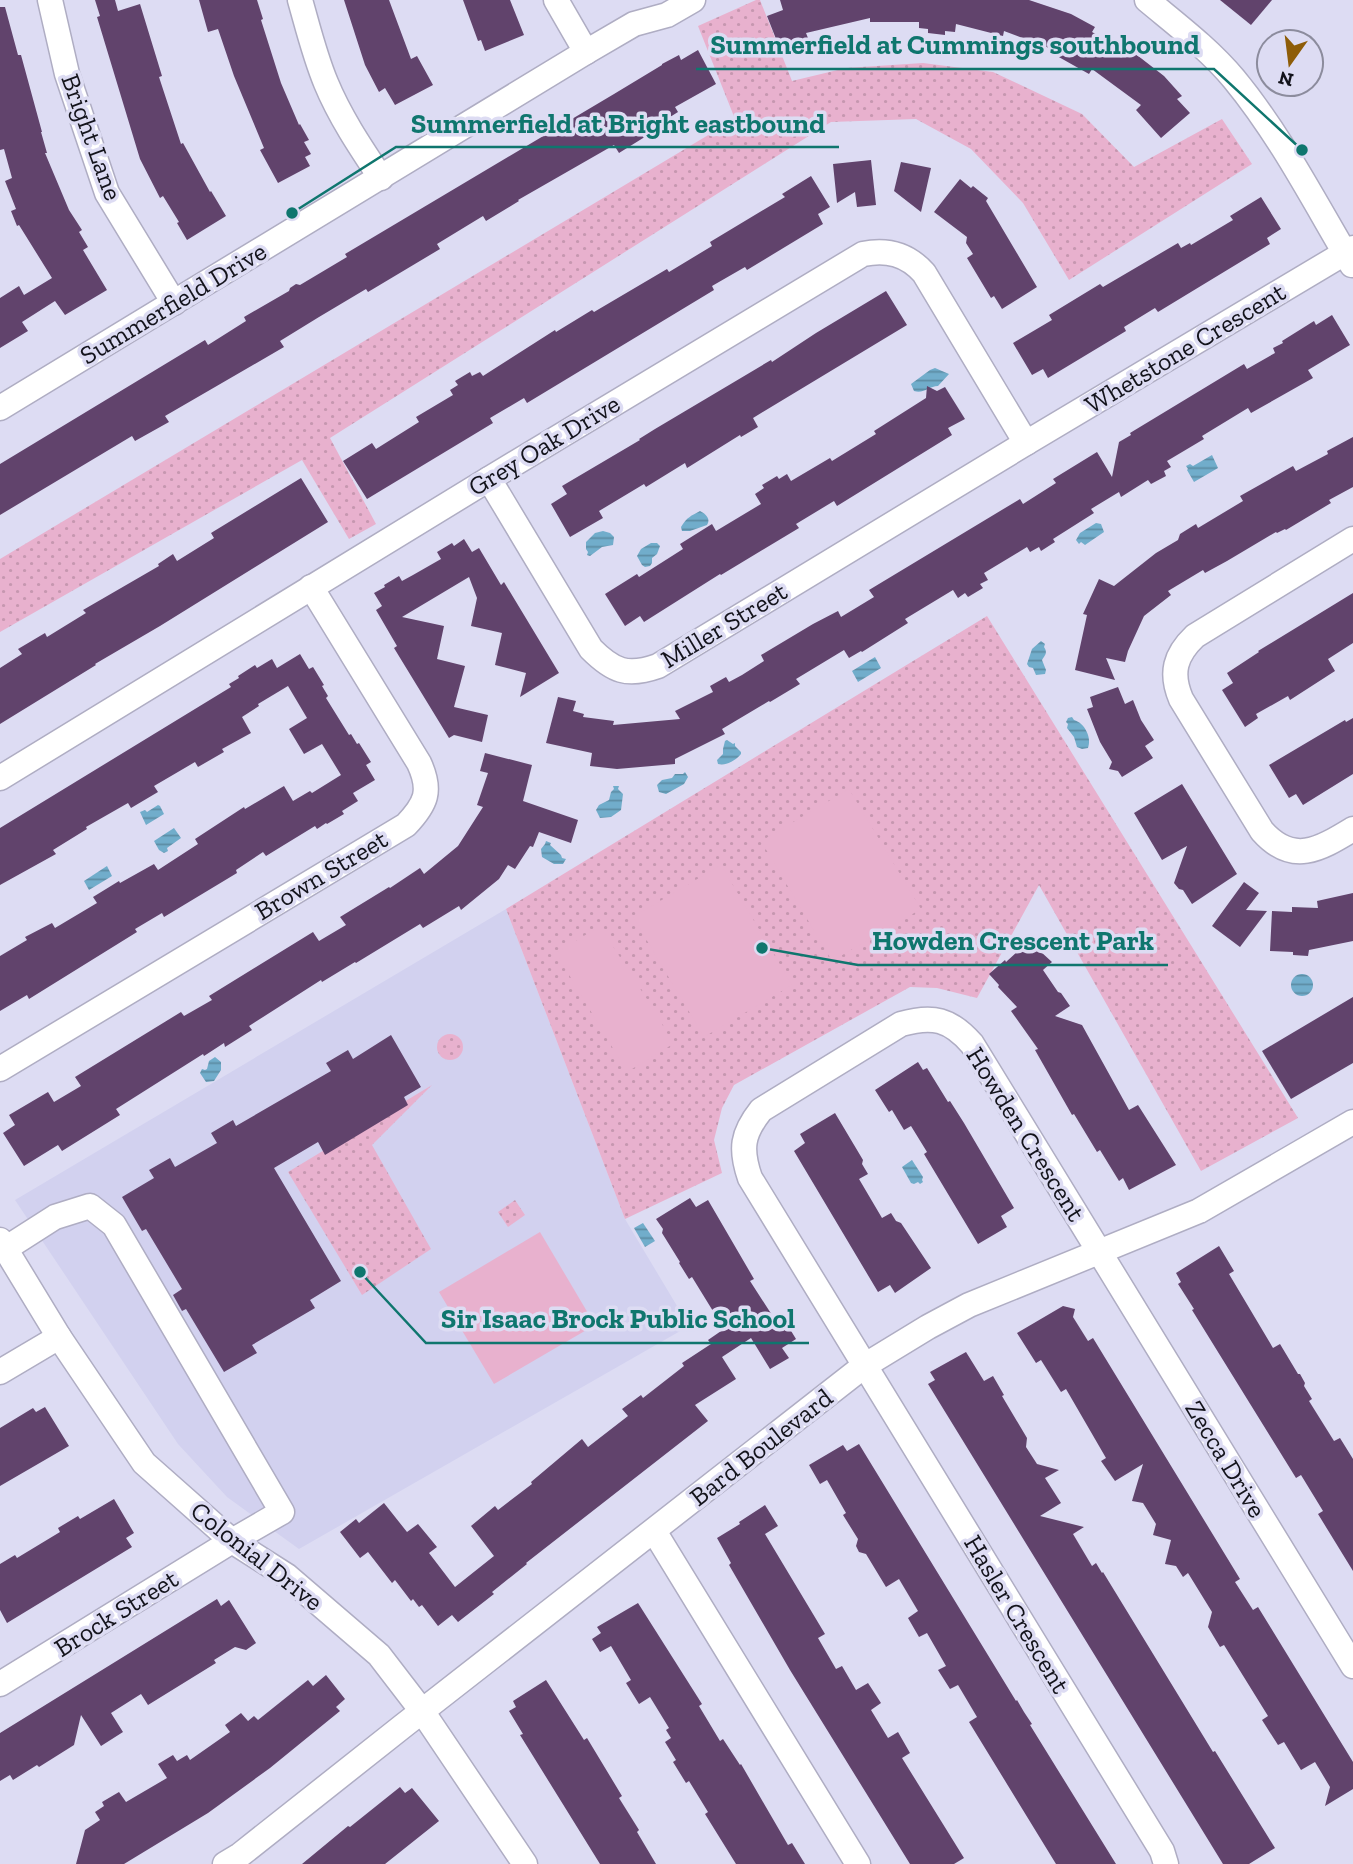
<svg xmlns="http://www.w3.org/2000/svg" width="1353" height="1864" font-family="'Zilla Slab',serif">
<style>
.built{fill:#d2d1ef}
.grass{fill:url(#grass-dots)}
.pitch{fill:#e8b1ce}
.water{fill:url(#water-rules)}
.building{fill:#61436c}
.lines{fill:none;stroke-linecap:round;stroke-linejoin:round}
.minor-casing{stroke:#afadc3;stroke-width:27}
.minor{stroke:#fff;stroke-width:24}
.labels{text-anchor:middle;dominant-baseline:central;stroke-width:7;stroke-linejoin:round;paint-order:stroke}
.street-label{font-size:26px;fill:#13131b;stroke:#dddcf3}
.leader{fill:none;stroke:#0f766e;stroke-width:2.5}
.callout-dot{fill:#0f766e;stroke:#dddcf3;stroke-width:2.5}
.callout-label{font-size:28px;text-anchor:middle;font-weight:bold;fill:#0f766e;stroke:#dddcf3;stroke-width:7;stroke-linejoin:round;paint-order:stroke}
</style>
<defs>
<pattern id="grass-dots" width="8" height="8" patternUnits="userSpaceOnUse" patternTransform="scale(1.75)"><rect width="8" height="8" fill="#e8b1ce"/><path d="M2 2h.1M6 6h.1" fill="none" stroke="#c697b0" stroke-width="1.8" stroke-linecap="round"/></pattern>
<pattern id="water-rules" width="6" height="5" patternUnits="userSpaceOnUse" patternTransform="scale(1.75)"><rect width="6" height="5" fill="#71adcb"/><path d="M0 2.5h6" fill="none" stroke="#5c8ca4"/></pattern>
</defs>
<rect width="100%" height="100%" fill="#dddcf3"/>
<polygon class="built" points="506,909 625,1219 689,1326 299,1549 227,1497 178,1444 15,1200"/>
<g class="grass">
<polygon points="756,0 760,0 792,81 846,68 923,63 993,72 1082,114 1134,167 1222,119 1252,164 1069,280 1023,203 971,149 916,119 831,122 330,438 376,524 349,539 302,460 0,632 0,559 735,119 698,26"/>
<polygon points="987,616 1298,1118 1201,1171 1039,885 977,998 937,988 910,987 734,1085 722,1108 714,1140 722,1173 625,1219 506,909"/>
<circle cx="450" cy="1047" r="13"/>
<polygon points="432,1085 372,1145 431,1249 362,1295 288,1172"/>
<polygon points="515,1200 525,1215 508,1227 498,1212"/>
</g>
<g class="pitch">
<polygon points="849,789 921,909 832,961 761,841"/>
<polygon points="721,865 792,985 704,1037 633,917"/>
<polygon points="600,926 657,1015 673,1044 627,1072 556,953"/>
<polygon points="540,1232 595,1325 494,1384 439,1292"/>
</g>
<g class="water">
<path d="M935 368 949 374 938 386C929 386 924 394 914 391L911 384 930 370Z"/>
<polygon points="1212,455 1218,468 1194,482 1187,470 1188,469 1186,466 1190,464 1193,466"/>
<path d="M700 511C706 514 711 519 707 525L690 531H682L681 527C687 517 691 516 700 511Z"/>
<polygon points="1096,523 1101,524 1104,532 1085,545 1081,542 1079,544 1076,540 1080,533"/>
<polygon points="603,531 610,533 614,537 613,545 602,547 590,556 587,555 588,552 586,549 586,542 595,533"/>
<polygon points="651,543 657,543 660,546 657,554 652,558 652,563 650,566 645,567 642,565 637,556 641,549"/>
<path d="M1041 641 1045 644 1044 647C1048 653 1045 655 1042 660L1046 670 1045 674 1036 675 1033 668 1029 667 1027 664 1032 649Z"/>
<polygon points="875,657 881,668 858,682 852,671"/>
<path d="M1072 717 1074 720C1085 723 1092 738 1088 748L1082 749 1077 747 1074 737 1067 728 1068 724 1066 722 1068 718Z"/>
<path d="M727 740 733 744 735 743V746L741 752V754C735 761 726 766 718 764L717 760 723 754V749L725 741Z"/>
<polygon points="685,772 688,777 684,784 666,794 659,792 657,785 662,780 672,778 675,774 683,774"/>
<polygon points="613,786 619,786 618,789 623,794 621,810 611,817 600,818 596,810 599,805 609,800 611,792 614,789"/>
<polygon points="158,805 160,806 164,814 146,825 140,812 145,810 147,812"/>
<polygon points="174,828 181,838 167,848 168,851 164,853 159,850 154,841"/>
<polygon points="546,841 551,843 550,845 561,855 562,858 566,859 563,864 554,864 542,857 541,849 545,844"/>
<polygon points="107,866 112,876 89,890 84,881"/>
<circle cx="1302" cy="985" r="11"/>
<polygon points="215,1057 221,1062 221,1070 214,1081 206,1082 200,1073 202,1069 205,1070 207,1069 209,1061"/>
<polygon points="912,1160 923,1177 922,1180 923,1182 920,1184 918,1182 914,1184 911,1183 902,1167"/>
<polygon points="643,1223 655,1241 645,1247 634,1228"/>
</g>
<g class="building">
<polygon points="95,0 115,0 118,11 140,4 162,76 159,77 181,144 183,143 210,192 211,191 226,216 187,240 177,223 179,222 163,196 160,198 140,159 97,17 100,16"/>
<polygon points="199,0 257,0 263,19 261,20 281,83 299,125 300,124 309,140 304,142 311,154 305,157 310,166 278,183 260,150 264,148 234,76 218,29 208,32"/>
<polygon points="344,0 389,0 411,59 417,56 433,85 395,105 385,88 379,92 365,65"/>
<polygon points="463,0 510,0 524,35 485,51 481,40 478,41"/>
<polygon points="780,0 1029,0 1071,14 1095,27 1092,32 1121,49 1124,45 1164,76 1182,96 1177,99 1190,113 1161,138 1136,110 1141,105 1092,69 1089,74 1057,56 1059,52 1004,31 1003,36 956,24 955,32 945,31 945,35 928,33 928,29 919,28 919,22 870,22 870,18 806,33 808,38 780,49 767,16 783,10"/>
<polygon points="1220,0 1272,0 1251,25"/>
<polygon points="0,7 5,7 18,55 21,55 42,132 41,132 47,153 45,153 69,210 82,230 79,232 88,247 83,250 107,290 65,315 55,301 22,322 28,331 0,348 0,298 19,286 24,295 52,278 19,225 17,226 11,211 16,209 5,181 12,178 4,149 0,150"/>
<polygon points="698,50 716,84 675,107 678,112 670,117 672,120 619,153 614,145 518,200 519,201 486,221 483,216 437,244 440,249 368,292 366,289 319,317 280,341 284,347 165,416 169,422 135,441 132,436 0,515 0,464 205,340 208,345 246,321 244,317 289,291 290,288 296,284 300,285 347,257 345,254 614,94 662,65 662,64 679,55 681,60"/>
<polygon points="871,160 876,205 857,207 855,192 837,203 833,164"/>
<polygon points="901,162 931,168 921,212 894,191"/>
<polygon points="811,176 830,207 818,214 823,224 747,270 745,267 712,286 714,290 527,403 524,398 490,418 493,423 367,499 343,461 372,443 376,449 419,422 416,417 453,395 450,390 458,385 455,381 470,372 472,376 480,372 483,376 555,330 556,332 592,310 594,312 667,269 669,272 712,246 710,242 785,197 782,194"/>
<polygon points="960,179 971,188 973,186 988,198 986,201 1037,287 1002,309 994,296 991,298 967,258 973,254 966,243 967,237 934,212"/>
<polygon points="1261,197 1281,229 1267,238 1270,244 1158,312 1155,308 1124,327 1126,331 1048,378 1043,369 1032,375 1013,343 1052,320 1049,315 1100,284 1103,287 1178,243 1181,248 1190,243 1191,245 1233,220 1230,216"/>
<polygon points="886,291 907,325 753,418 758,427 741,437 740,435 687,468 685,463 646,487 644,484 599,511 603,518 570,537 551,504 567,494 562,486 640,440 639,439 655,429 771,360 772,362 816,333"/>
<polygon points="1332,315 1350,345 1308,370 1313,378 1251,413 1248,408 1202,436 1204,439 1167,461 1171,467 1164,471 1166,476 1151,484 1148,480 1121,497 1119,492 1091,509 1094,513 1053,539 1055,542 1041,551 1039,547 1030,552 1027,547 984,573 988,580 980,584 983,588 968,597 965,593 958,598 953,590 905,619 908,623 862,652 861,651 849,658 844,650 796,679 800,684 770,702 769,701 722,729 725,734 675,759 675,764 617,769 590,766 592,753 546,743 558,697 576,701 573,711 584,714 583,717 614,721 613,725 680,719 675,711 713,692 710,686 726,677 729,682 742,675 764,661 761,655 813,624 838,611 841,617 874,597 869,590 1020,499 1023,504 1056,483 1053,479 1097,452 1112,477 1119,442 1131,435 1130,433 1244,364 1247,369 1275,353 1273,348 1283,343 1282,341 1314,321 1316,325"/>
<polygon points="927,386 937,391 945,387 965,419 948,428 952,435 837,506 834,501 796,524 799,528 721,575 720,574 644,622 640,616 625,626 605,594 637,574 639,577 683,549 680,544 712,524 716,531 761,504 755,494 764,488 762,485 777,476 779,479 787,474 791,481 830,458 832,461 876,434 874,431 926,398"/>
<polygon points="1353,437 1353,487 1329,500 1331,503 1286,530 1285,529 1277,533 1276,532 1227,561 1205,573 1203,570 1168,591 1171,595 1144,616 1128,651 1125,662 1106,658 1115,680 1075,670 1087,615 1083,614 1099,579 1114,586 1156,553 1178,540 1180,534 1196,524 1198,528 1243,501 1240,496 1293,466 1296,471 1328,454 1327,451"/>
<polygon points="301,478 328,522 160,626 95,664 96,665 0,724 0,668 22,654 18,649 45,633 47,637 86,613 83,610 159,566 158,564 173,554 177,561 214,538 211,533"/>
<polygon points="464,539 472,552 479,548 501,585 504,582 559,673 520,697 526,673 495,665 502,633 471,626 477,598 469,577 402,617 444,626 437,659 465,666 454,707 488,715 482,742 454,735 449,738 394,648 397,646 376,610 382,606 374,593 385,587 384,585 399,576 402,581 413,575 441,559 437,552 452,543 454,546"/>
<polygon points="1353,593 1353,643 1328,659 1335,671 1290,700 1288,696 1256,714 1258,718 1245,727 1222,690 1233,683 1227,673 1259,652 1258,651"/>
<polygon points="300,654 309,669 313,667 324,685 322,686 328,696 326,698 349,735 351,734 357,744 359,743 371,762 366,765 375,780 353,793 358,801 342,811 344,814 327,824 326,823 317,829 315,826 266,856 263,852 236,870 237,873 164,917 162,913 135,929 137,932 29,999 27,995 0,1011 0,956 27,940 25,937 52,923 55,928 97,903 93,897 119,881 120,883 154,864 158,870 198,844 195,839 244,807 245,809 284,786 293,801 310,791 312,793 341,775 322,744 304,754 289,729 307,718 288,686 258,704 259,706 242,717 251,733 222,749 224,752 198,767 195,762 154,786 158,792 131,808 128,803 86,827 87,829 53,850 56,854 0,885 0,828 231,687 229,684 239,678 238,676 255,665 257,668 272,659 277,668"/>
<polygon points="1118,687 1125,704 1133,700 1141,720 1154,740 1145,746 1153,758 1122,777 1118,771 1109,769 1112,762 1100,742 1087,709 1093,707 1090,697"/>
<polygon points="1353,718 1353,774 1303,805 1296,794 1289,798 1269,765 1345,720 1346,722"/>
<polygon points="485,753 532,765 523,801 578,820 571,843 539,832 533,847 530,846 515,869 508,865 499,879 461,910 459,906 423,928 420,924 356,963 355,962 322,982 321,980 249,1026 252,1030 225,1047 224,1043 204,1056 203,1054 116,1109 120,1115 62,1151 58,1145 24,1166 3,1133 15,1125 9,1115 48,1092 54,1102 81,1086 75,1077 181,1012 184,1016 212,1000 209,996 313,932 319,941 346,925 340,917 389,887 390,888 420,868 424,874 458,846 483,807 477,805 488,773 480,771"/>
<polygon points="1182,784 1237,874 1192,904 1183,890 1179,889 1174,883 1187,846 1162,860 1134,813"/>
<polygon points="1244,882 1259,893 1246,910 1267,911 1240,947 1212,926"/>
<polygon points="1353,893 1353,941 1309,950 1308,956 1293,955 1293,952 1270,951 1272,911 1292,912 1292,907 1318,908 1317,901"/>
<polygon points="1029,941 1052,962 1043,970 1058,992 1061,993 1070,1006 1055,1016 1082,1025 1129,1110 1138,1105 1176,1165 1129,1190 1123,1178 1119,1181 1100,1150 1097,1152 1074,1114 1072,1115 1035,1050 1038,1049 1011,1011 1017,1007 998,987 999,985 989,974 1005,960 1006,962"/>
<polygon points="1353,997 1353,1063 1291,1099 1262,1051"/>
<polygon points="391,1035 421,1087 404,1097 408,1105 325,1155 318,1142 274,1168 341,1281 310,1300 315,1308 252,1345 257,1353 224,1372 186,1309 182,1311 173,1295 182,1289 146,1229 142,1231 122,1197 154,1178 149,1170 170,1158 175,1167 217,1143 211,1133 233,1120 236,1126 331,1071 326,1063 348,1050 353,1059"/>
<polygon points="918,1062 923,1070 927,1068 948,1102 950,1101 964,1123 1014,1208 1001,1216 1007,1227 978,1244 924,1154 927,1152 911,1126 904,1130 892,1110 889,1112 875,1090"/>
<polygon points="835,1113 863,1160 862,1164 868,1174 859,1179 882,1218 891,1213 896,1221 901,1223 931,1268 895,1293 890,1285 878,1292 794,1151 805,1143 800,1134"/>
<polygon points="690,1198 696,1207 708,1200 754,1279 750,1281 779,1326 785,1321 796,1339 782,1348 789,1358 770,1369 751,1338 722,1357 736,1379 695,1405 708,1421 526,1563 527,1564 492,1592 494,1594 458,1622 452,1615 438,1626 422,1605 419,1607 413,1599 411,1601 395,1580 392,1583 368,1552 360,1558 340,1532 356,1519 359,1523 384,1503 407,1532 418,1524 437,1547 429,1553 455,1587 494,1556 471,1526 495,1506 498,1510 532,1484 531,1482 582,1439 588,1447 628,1416 622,1409 641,1395 643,1398 684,1366 682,1363 711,1344 708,1340 724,1329 692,1277 689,1279 679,1263 680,1262 662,1233 663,1229 656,1219"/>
<polygon points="1219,1246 1234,1271 1229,1274 1273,1348 1280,1344 1298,1374 1300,1374 1305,1383 1304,1386 1312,1399 1309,1401 1334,1441 1340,1438 1353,1459 1353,1571 1318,1514 1323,1511 1301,1475 1296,1478 1192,1310 1194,1309 1178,1284 1181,1282 1176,1273"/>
<polygon points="1063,1306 1075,1309 1073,1317 1088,1341 1093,1338 1240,1579 1235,1582 1253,1610 1258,1607 1353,1762 1353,1789 1325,1806 1330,1787 1315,1762 1301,1770 1284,1742 1278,1745 1262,1720 1268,1716 1224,1645 1220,1647 1208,1627 1212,1612 1188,1573 1183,1577 1176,1566 1165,1564 1171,1540 1153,1535 1156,1524 1143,1503 1132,1501 1143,1464 1115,1481 1101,1461 1106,1458 1066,1389 1061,1392 1041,1360 1036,1363 1017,1333"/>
<polygon points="966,1352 984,1381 993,1376 1004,1395 1002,1396 1027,1438 1026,1447 1037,1464 1059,1470 1045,1478 1061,1503 1040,1516 1084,1527 1073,1534 1092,1566 1096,1563 1102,1573 1103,1572 1213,1752 1215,1751 1275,1848 1249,1864 1223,1864 928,1384 935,1380 930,1372"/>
<polygon points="45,1407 69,1446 0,1486 0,1428 33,1408 36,1412"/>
<polygon points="859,1444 1016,1701 1017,1700 1024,1712 1032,1724 1030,1725 1116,1864 1056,1864 969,1722 977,1717 958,1685 950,1689 938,1670 946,1666 927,1633 919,1637 908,1618 918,1611 899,1579 886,1587 866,1554 859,1552 856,1546 858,1539 843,1515 846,1513 827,1480 820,1484 809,1465 843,1445 847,1451"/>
<polygon points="114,1499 134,1533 126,1538 132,1547 7,1623 0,1610 0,1564 15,1555 17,1558 60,1532 58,1528 78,1516 80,1519"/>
<polygon points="765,1505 778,1526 765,1534 825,1634 818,1638 836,1669 842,1666 856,1690 868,1683 881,1703 871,1710 888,1738 898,1732 910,1753 902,1758 964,1858 954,1864 910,1864 790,1670 729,1565 731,1563 717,1538 740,1524 739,1522"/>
<polygon points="217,1599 221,1606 229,1600 256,1643 246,1650 235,1647 214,1660 216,1663 148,1705 141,1694 111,1713 123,1732 101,1746 81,1715 74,1745 39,1767 37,1765 13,1780 10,1775 0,1781 0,1733"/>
<polygon points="638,1603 702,1704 699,1706 720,1741 723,1739 740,1765 741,1764 788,1845 792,1843 805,1864 736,1864 705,1814 708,1812 689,1781 686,1783 673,1762 676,1760 665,1742 671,1738 666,1730 669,1728 650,1697 639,1704 626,1683 631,1680 611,1646 600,1652 592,1639 601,1633 597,1627"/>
<polygon points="326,1675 345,1699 336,1707 340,1711 270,1768 208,1813 124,1864 76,1864 85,1830 100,1820 95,1812 104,1806 102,1802 119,1792 126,1802 167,1778 158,1764 173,1755 177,1761 187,1755 190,1760 230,1732 225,1725 241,1713 248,1721 254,1716 258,1720 308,1680 313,1686"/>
<polygon points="546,1680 584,1740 587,1738 622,1796 619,1798 639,1830 637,1832 656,1864 600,1864 520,1735 523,1734 509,1711 516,1707 513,1701"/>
<polygon points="400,1787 405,1793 412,1788 439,1821 385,1864 302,1864 348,1826 350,1827"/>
</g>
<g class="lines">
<defs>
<g id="minor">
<polyline points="50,0 67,74 107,193 174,303"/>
<path d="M300 0C308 28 315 57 326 83 340 117 361 148 381 178"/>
<polyline points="556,0 586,52"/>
<path d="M1147 0C1177 25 1209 49 1234 79 1281 136 1315 203 1352 265"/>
<polyline points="0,408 586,52 634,24 667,15 693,0"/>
<path d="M489 479 591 649C613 671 627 677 658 666L1026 443 1353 248"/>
<path d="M1353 539 1195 636C1175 655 1170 673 1181 699L1262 831C1293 866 1320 849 1353 829"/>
<path d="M0 778 489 479 863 254C887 249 907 254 924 273L1026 443"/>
<path d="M0 1069 406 825C426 804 432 791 419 763L311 587"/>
<polyline points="0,1240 59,1337 144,1463 232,1541 287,1576 379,1655 422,1711 525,1864"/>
<polyline points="0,1372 59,1337"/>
<polyline points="654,1531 858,1864"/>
<polyline points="0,1684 232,1541 282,1512 114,1225 90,1206 55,1217 5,1249"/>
<polyline points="225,1864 240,1855 403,1726 864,1366 928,1327 969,1305 1199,1211 1353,1122"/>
<path d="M1166 1864 1162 1851 750 1178C740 1149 742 1134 761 1110L901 1024C933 1015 950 1019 972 1044L1353 1666"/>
</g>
</defs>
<use href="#minor" class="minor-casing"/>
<use href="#minor" class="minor"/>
</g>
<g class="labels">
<g class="street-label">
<text transform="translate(92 137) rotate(70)">Bright Lane</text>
<text transform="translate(173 303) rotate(-31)">Summerfield Drive</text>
<text transform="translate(1185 348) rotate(-31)">Whetstone Crescent</text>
<text transform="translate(544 445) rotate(-31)">Grey Oak Drive</text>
<text transform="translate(724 625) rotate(-31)">Miller Street</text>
<text transform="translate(321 875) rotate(-31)">Brown Street</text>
<text transform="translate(1026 1134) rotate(58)">Howden Crescent</text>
<text transform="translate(761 1447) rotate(-38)">Bard Boulevard</text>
<text transform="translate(1226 1459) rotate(59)">Zecca Drive</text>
<text transform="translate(257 1556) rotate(38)">Colonial Drive</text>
<text transform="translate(116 1613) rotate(-32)">Brock Street</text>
<text transform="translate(1017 1614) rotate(59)">Hasler Crescent</text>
</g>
</g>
<path class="leader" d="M1302 150L1214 69H696M292 213L396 147H839M762 948L858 965H1168M360 1272L426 1343H809"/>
<g class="callout-dot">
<circle cx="1302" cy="150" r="7"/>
<circle cx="292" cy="213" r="7"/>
<circle cx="762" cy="948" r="7"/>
<circle cx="360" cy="1272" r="7"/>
</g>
<g class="callout-label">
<text x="955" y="54">Summerfield at Cummings southbound</text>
<text x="618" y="133">Summerfield at Bright eastbound</text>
<text x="1013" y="950">Howden Crescent Park</text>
<text x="618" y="1328">Sir Isaac Brock Public School</text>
</g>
<g transform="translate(1290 63) rotate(194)"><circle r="33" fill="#dddcf3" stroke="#8c8c9d" stroke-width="2"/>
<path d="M0-5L12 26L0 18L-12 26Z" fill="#8e5d08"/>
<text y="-10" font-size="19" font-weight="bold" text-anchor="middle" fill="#13131b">N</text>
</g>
</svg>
